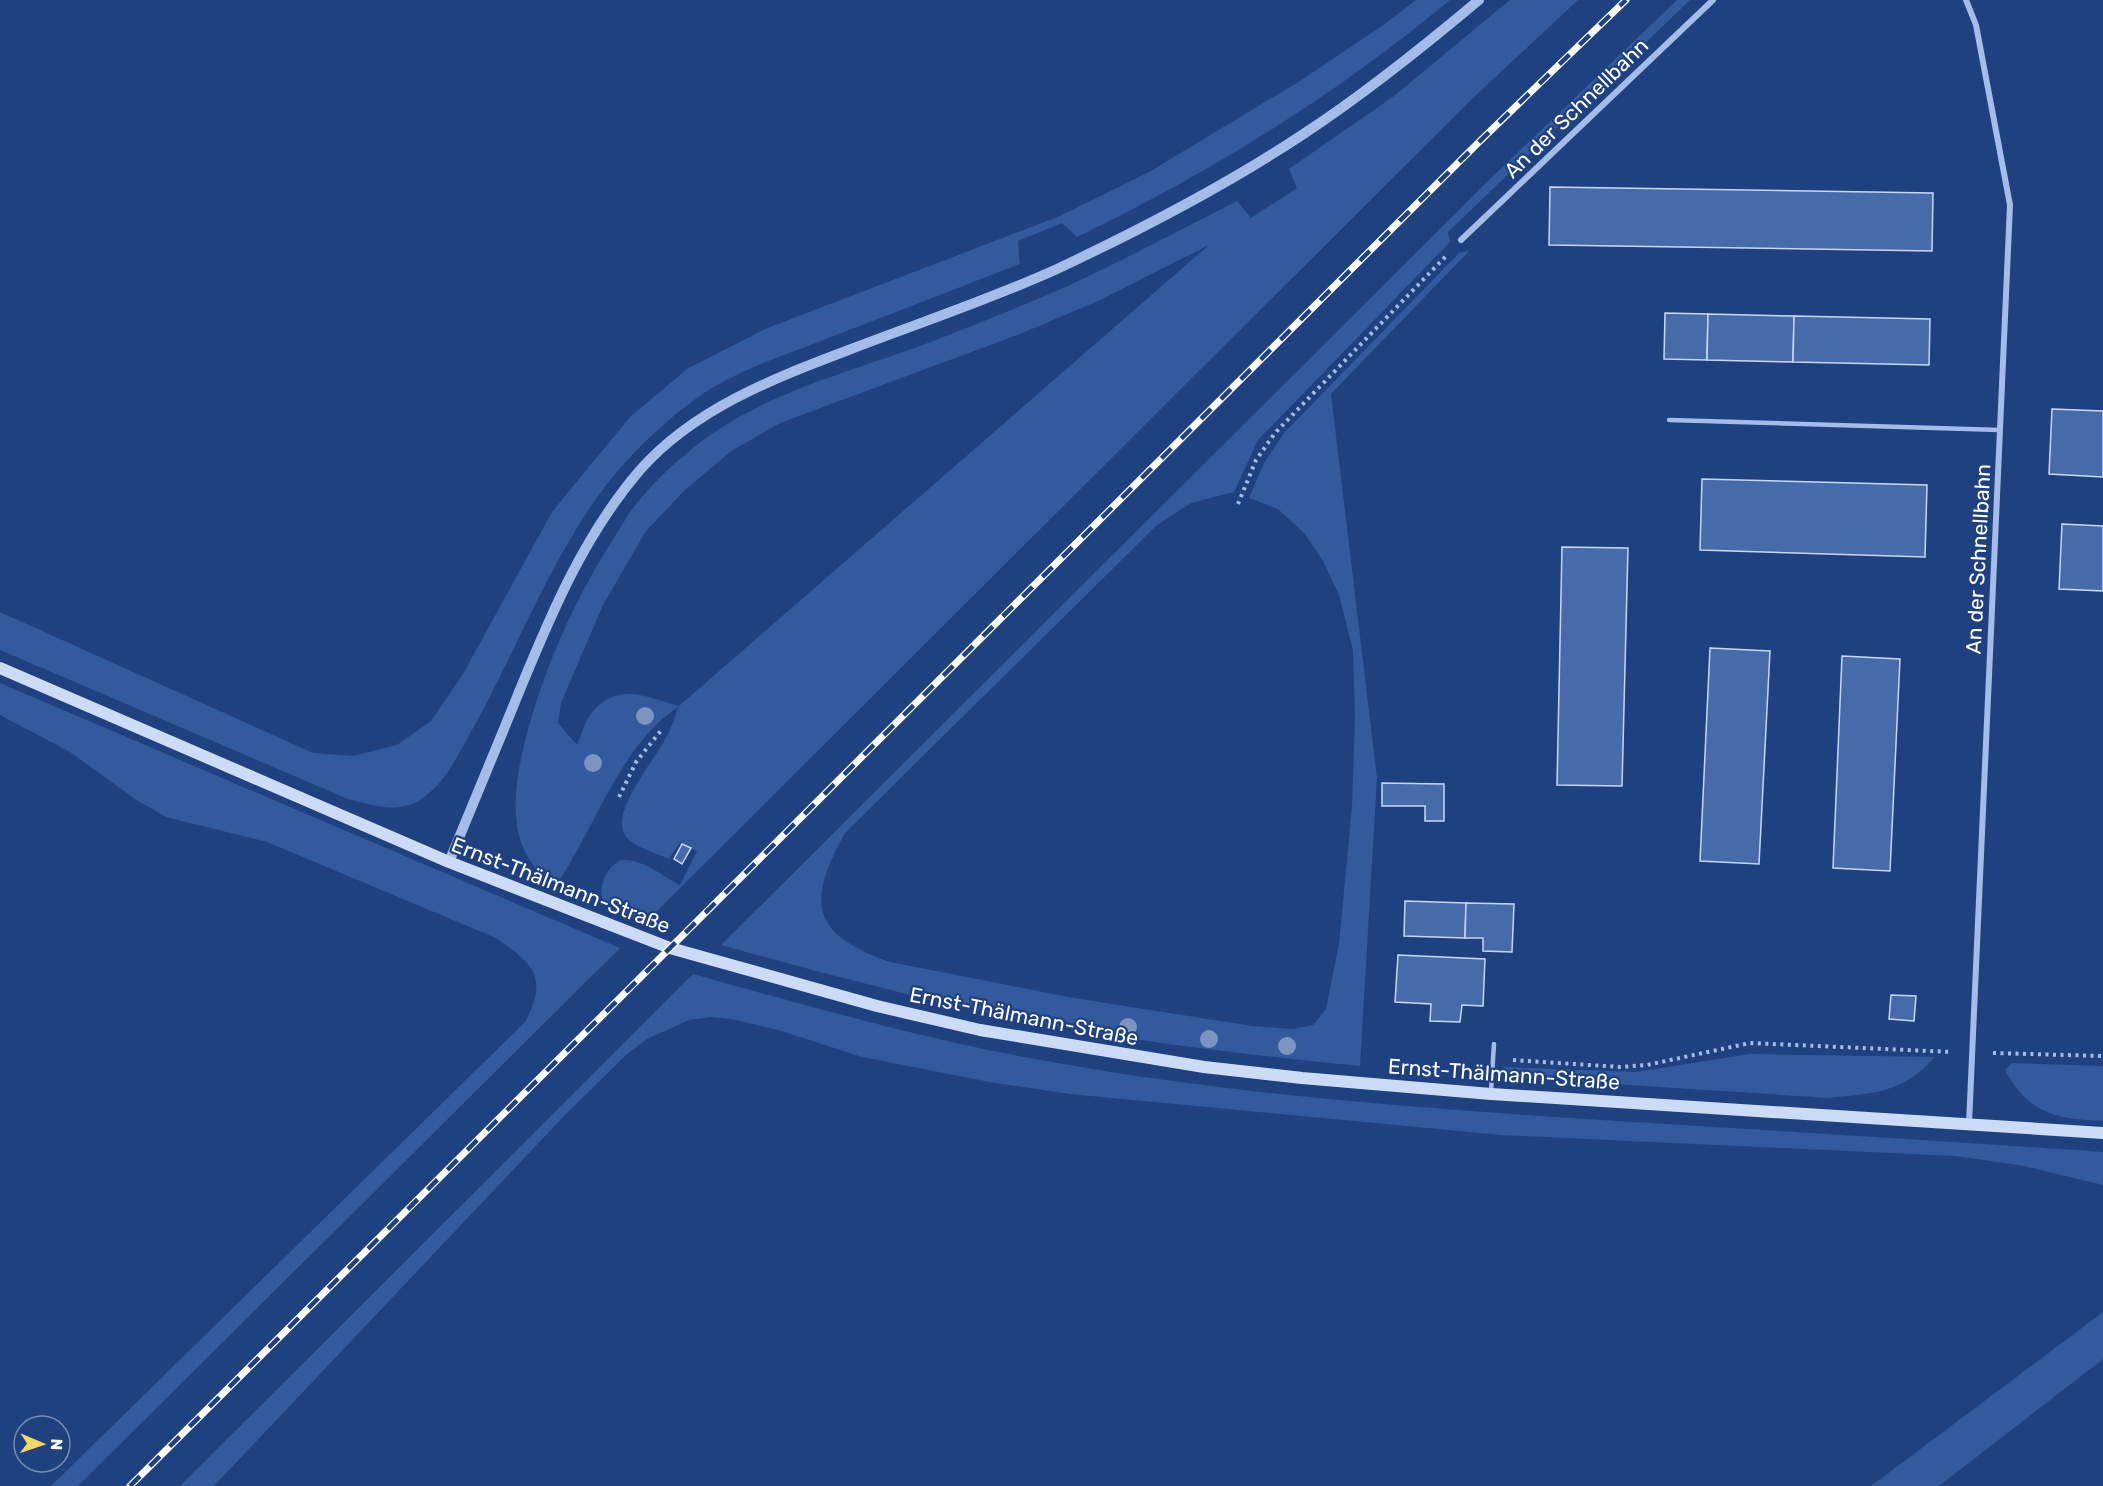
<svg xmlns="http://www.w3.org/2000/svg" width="2103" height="1486" font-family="Rubik,sans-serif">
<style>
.green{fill:#325a9d;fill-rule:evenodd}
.building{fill:#476ba8;stroke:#c7d8f6;stroke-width:1.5}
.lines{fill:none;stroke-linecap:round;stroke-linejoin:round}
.path{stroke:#a3bce8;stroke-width:4;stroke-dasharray:3 4.5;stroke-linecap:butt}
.service{stroke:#a3bce8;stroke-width:4.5}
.minor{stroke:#a3bce8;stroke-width:6}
.tertiary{stroke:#a3bce8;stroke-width:10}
.secondary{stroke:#cddcf6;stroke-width:12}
.rail-casing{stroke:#fff;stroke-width:7}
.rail{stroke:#1f417f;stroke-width:4.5;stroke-dasharray:14;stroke-linecap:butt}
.tree{fill:#7b94c0}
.labels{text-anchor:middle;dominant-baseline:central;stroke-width:4.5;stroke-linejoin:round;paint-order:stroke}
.street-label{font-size:21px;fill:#fff;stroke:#1f417f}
</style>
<rect width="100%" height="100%" fill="#1f417f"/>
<g class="green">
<path d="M1416 0H1450C1335 96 1211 172 1077 237L1062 223 1018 241 1020 264C957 288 894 313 831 337 791 353 748 366 712 388 676 410 633 451 607 484 552 556 519 644 476 723 460 750 447 783 420 800 398 814 371 805 348 799L0 650V612L313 753 353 756 397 745 431 721 463 674 552 512 630 417 687 369 765 329 1060 216 1149 172 1300 81 1382 26Z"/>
<path d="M1510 0H1578L1472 99 647 921C636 917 613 912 605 903 594 891 610 859 625 860 644 860 664 877 680 885L697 851 680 842 669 859C657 853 632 847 625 835 610 812 654 761 664 741 670 731 675 718 678 707 623 743 596 823 561 878L554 881C508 858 512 798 522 754 539 680 571 605 612 541 620 529 627 515 636 504 664 470 702 437 741 416 804 381 875 364 941 338 991 318 1041 299 1089 276 1139 252 1188 226 1237 201L1251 218 1297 188 1289 169 1394 96ZM1209 245 679 706C645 696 616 681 590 715 584 723 581 736 577 745L558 723 561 703 603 605 646 531 685 490 730 452 780 423 1020 334 1098 301Z"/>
<path d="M1677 0H1690L1448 232 1450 242 1258 440 1234 492 1191 503 1156 526 845 833C806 903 811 934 890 962L1074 998 1252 1026 1293 1029 1313 1025 1326 1009 1339 944 1352 806 1355 716 1353 650 1339 595 1323 561 1304 533 1278 509 1249 498 1264 463 1284 433 1459 253 1469 251 1331 394 1377 778 1360 1066C1261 1056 1161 1045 1062 1027 947 1007 834 976 721 945L1490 179Z"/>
<path d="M0 683 620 948 78 1486H51L525 1022C549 977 533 964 496 938L267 842 166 817 135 799 70 752 0 715Z"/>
<path d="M693 974C801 1004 909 1035 1019 1056 1217 1094 1417 1108 1617 1121 1779 1131 1941 1141 2103 1152V1185L2019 1165 1955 1156 1501 1135 1070 1094 995 1083 862 1057 778 1030 731 1019 712 1017 689 1020 647 1039 627 1054 565 1115 214 1486H180Z"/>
<path d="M1750 1054 1935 1057C1902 1093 1876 1093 1829 1098L1504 1077V1067L1635 1072Z"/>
<path d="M2012 1063 2103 1066V1121C2055 1119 2029 1114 2005 1070Z"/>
<polygon points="2103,1312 2103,1359 1939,1486 1871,1486"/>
</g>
<g class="building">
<polygon points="1550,187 1933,193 1932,251 1549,245"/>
<polygon points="1665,313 1708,314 1707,360 1664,359"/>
<polygon points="1708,314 1794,316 1793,362 1707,360"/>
<polygon points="1794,316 1930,319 1929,365 1793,362"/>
<polygon points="2052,409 2103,411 2103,477 2049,474"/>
<polygon points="1702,479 1927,485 1925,557 1700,550"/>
<polygon points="2062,524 2103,526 2103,591 2059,589"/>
<polygon points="1562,547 1628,548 1622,786 1557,785"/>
<polygon points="1710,648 1770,651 1759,864 1700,861"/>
<polygon points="1842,656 1900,659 1890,871 1833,868"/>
<polygon points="1382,783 1444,784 1444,821 1425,821 1425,806 1382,806"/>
<polygon points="682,844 691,848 682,864 674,859"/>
<polygon points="1405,901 1466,903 1465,938 1404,936"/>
<polygon points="1466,903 1514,904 1512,952 1483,951 1483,938 1465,938"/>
<polygon points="1398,955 1485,959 1483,1006 1462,1005 1460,1022 1430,1021 1431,1004 1395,1002"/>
<polygon points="1891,995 1916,996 1914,1021 1889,1019"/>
</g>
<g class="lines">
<g class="path">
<polyline points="1238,504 1256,460 1275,433 1448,254"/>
<polyline points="619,797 636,762 663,728"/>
<polyline points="1993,1053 2103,1056"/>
<polyline points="1513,1060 1620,1067 1647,1065 1750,1043 1952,1052"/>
</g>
<g class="service">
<polyline points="1669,420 2000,430"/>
<polyline points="1491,1091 1494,1044"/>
</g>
<g class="minor">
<polyline points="1966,0 1976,25 2010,205 1969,1124"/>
<polyline points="1461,240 1713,0"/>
</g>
<path class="tertiary" d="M449 862C472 806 496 749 519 692 551 614 584 535 640 470 694 409 772 379 846 351 916 324 989 300 1057 269 1142 229 1227 185 1305 133 1366 93 1423 47 1479 0"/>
<polyline class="secondary" points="0,668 449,862 670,948 877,1006 980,1030 1204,1067 1302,1078 1491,1094 2103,1133"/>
<defs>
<polyline id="rail" points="130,1486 1480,141 1626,0"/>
</defs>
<use href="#rail" class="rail-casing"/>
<use href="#rail" class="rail"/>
</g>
<g class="tree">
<circle cx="645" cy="716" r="9"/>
<circle cx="593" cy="763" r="9"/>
<circle cx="1128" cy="1027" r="9"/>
<circle cx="1209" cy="1039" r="9"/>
<circle cx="1287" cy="1046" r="9"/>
</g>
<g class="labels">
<g class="street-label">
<text transform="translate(1576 108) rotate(-44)">An der Schnellbahn</text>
<text transform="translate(1978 559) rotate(-87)">An der Schnellbahn</text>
<text transform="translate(561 885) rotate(21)">Ernst-Thälmann-Straße</text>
<text transform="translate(1024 1016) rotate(11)">Ernst-Thälmann-Straße</text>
<text transform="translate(1504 1074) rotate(4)">Ernst-Thälmann-Straße</text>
</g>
</g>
<g transform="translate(42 1444) rotate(92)"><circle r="28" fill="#1f417f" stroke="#798db2" stroke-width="1.5"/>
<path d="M0-4.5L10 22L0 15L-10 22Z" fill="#f6d762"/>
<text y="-9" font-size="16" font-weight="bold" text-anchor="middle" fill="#ffffff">N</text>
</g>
</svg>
